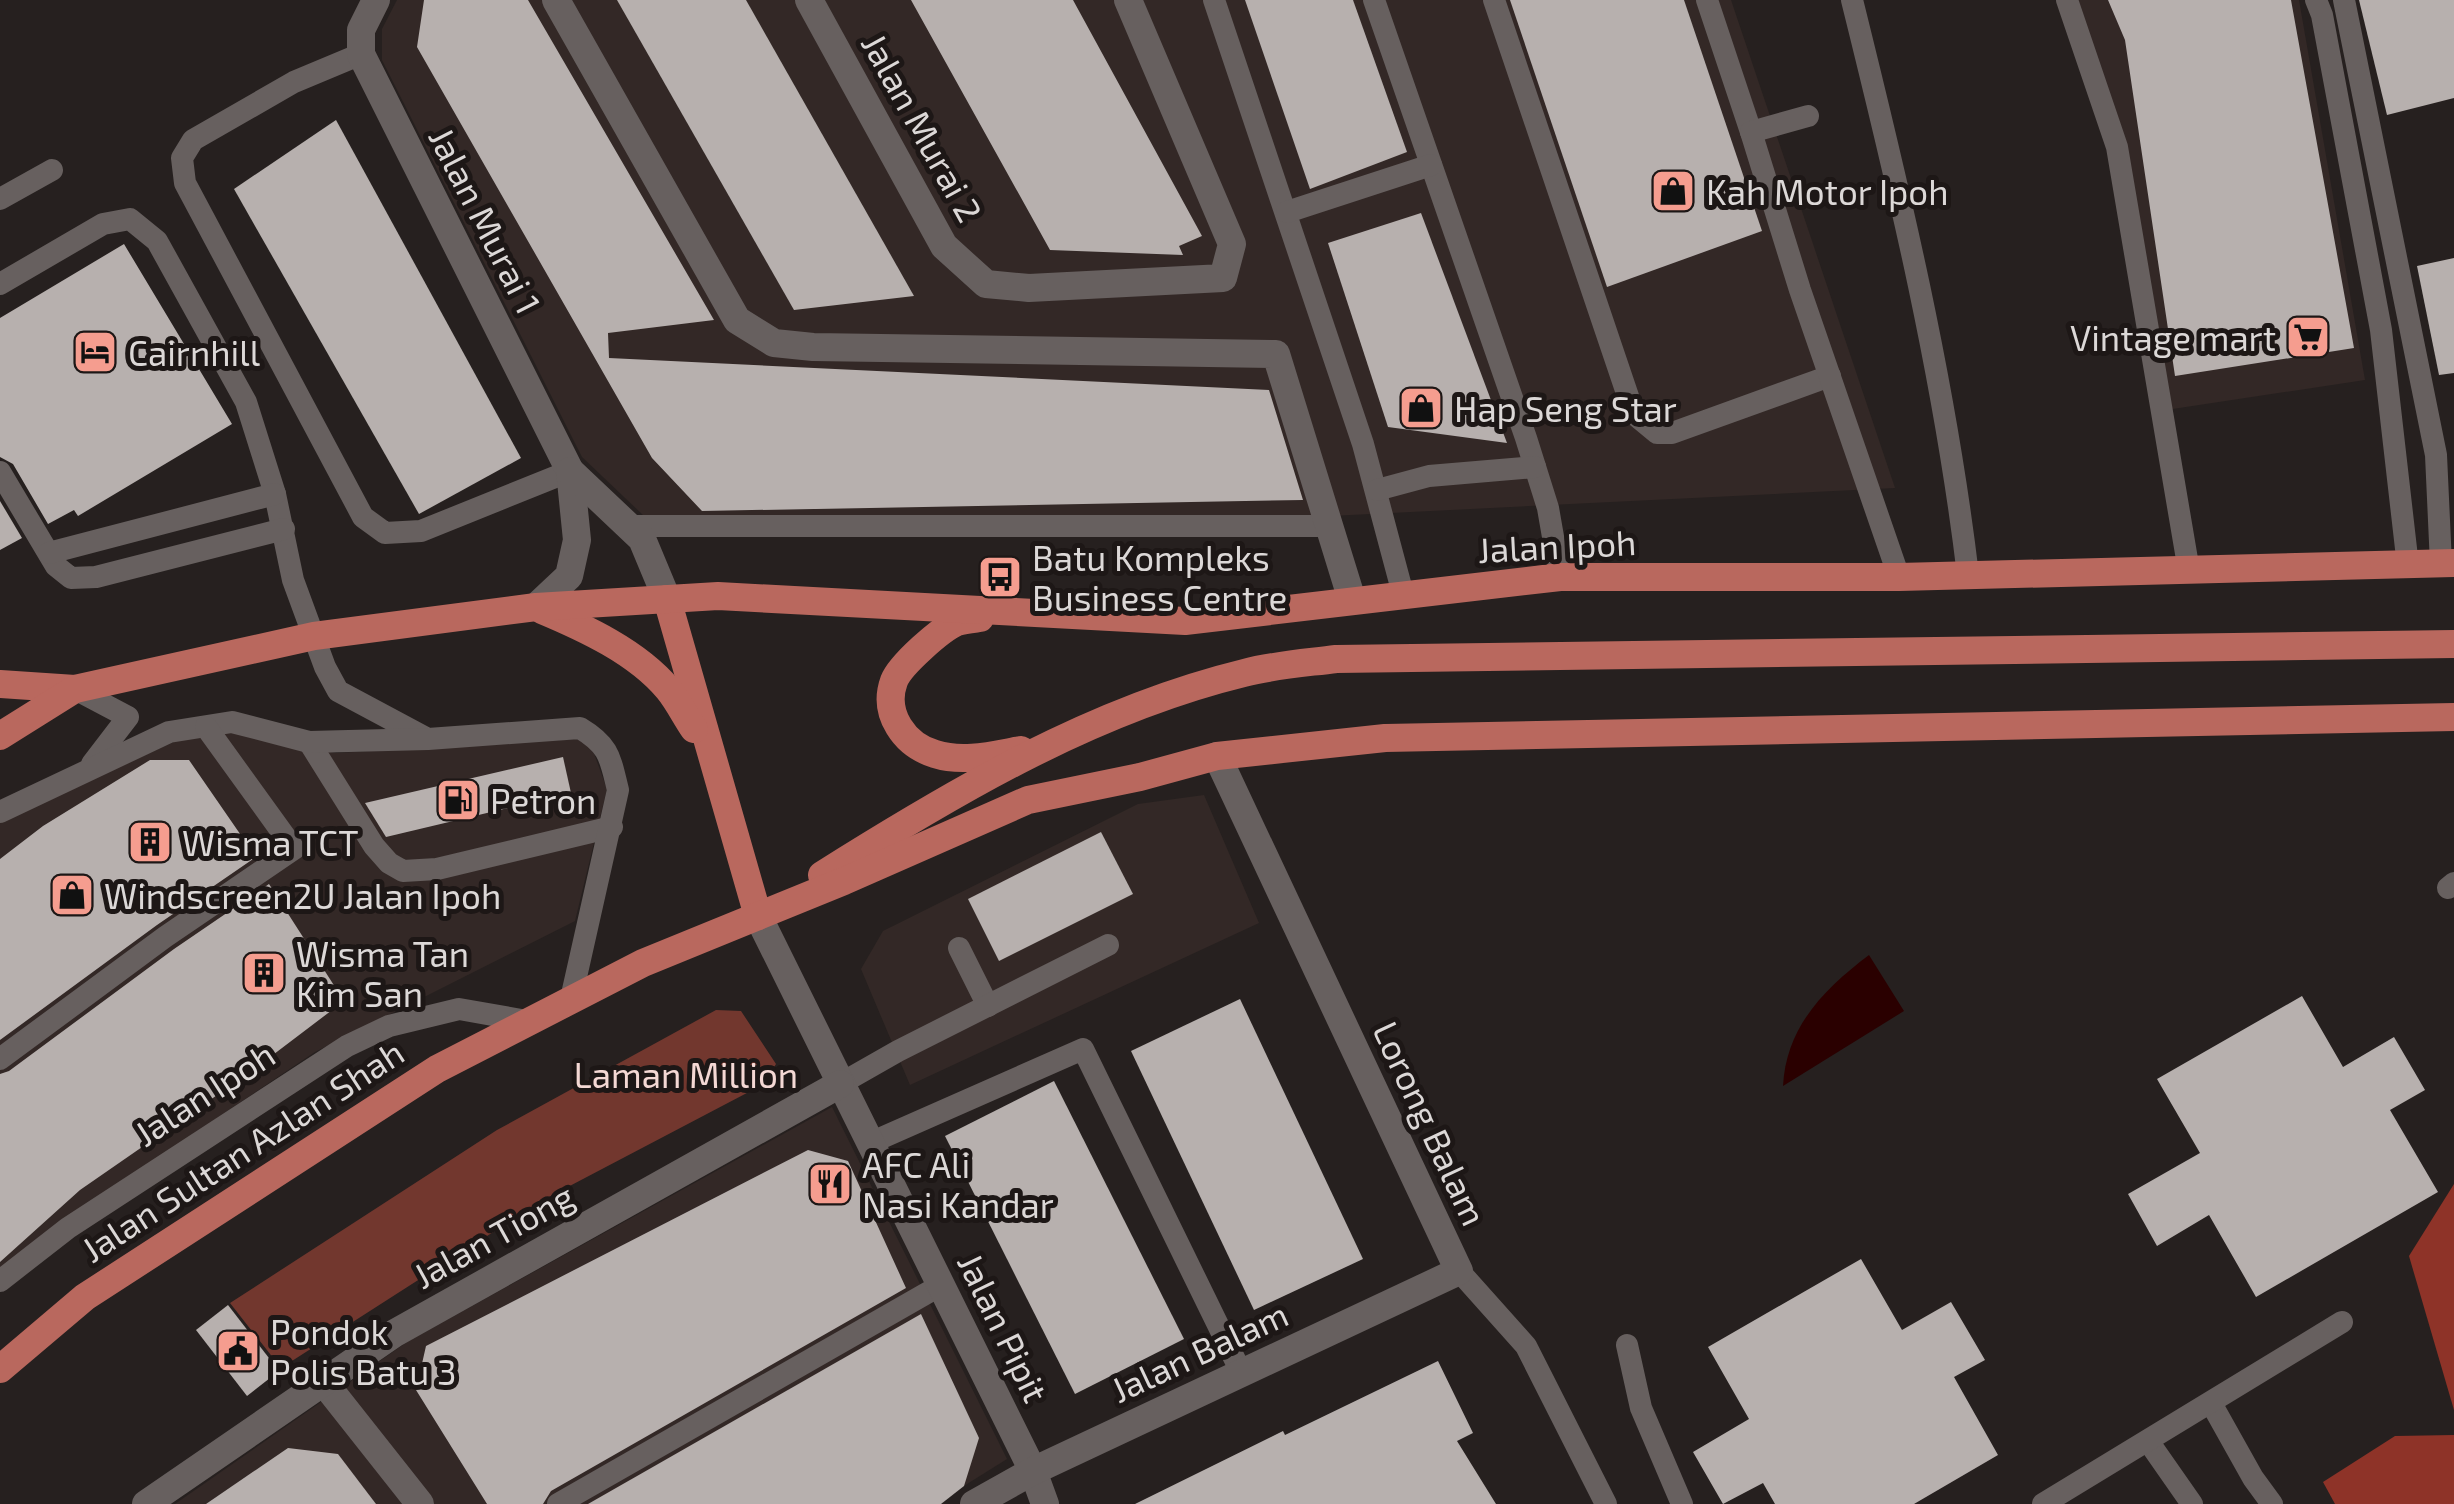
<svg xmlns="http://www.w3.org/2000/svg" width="2454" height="1504" font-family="'Exo 2',sans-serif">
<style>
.built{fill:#332826}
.green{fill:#72372e}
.forest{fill:#8e3328}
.water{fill:#2a0000}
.building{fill:#b7b0ae}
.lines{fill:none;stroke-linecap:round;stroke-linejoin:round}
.service{stroke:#67605f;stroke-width:22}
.minor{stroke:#67605f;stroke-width:28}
.primary{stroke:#b9685e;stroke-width:28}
.labels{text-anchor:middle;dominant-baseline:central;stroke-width:10;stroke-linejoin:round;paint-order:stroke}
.street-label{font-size:35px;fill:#dcd8d7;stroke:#1d1716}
.poi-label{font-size:35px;fill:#dcd8d7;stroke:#1d1716;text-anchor:start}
.park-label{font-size:35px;fill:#f4d8d4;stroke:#1d1716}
</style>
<rect width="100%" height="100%" fill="#26201f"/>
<g class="built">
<polygon points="397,0 1731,0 1895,488 1269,519 644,516 582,457 382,60 382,29"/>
<polygon points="2068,0 2299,0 2365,380 2166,410 2123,152"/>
<polygon points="233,732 336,753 579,739 592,748 607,789 575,921 315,1052 67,1219 0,1274 0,821 176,741"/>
<polygon points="1204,795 1259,923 910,1085 861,969 883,931 1138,804"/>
<polygon points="832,1107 1007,1459 935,1504 175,1504 407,1342"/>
</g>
<polygon class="green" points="716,1010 741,1011 776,1064 764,1084 543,1200 281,1368 230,1303 497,1130"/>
<g class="forest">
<polygon points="2454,1184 2454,1410 2409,1256"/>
<polygon points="2454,1435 2454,1504 2335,1504 2323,1482 2395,1436"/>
</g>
<path class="water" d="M1869 955 1904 1011 1783 1086C1786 1027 1824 989 1869 955Z"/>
<g class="building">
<polygon points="424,0 528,0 714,320 608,333 609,358 1269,390 1303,500 702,511 652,458 417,47"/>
<polygon points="617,0 746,0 914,296 794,310"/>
<polygon points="911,0 1073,0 1202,236 1179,246 1183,255 1050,250"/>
<polygon points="1245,0 1353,0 1407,152 1310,189"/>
<polygon points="1510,0 1684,0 1762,231 1607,287"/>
<polygon points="2108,0 2291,0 2354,348 2175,376 2125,40"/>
<polygon points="2359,0 2454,0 2454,98 2387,115"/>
<polygon points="336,120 521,458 419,514 234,189"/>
<polygon points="1421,213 1507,443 1388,427 1328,243"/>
<polygon points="124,244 232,424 78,516 74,510 48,524 13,464 0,457 0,318"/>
<polygon points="2454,258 2454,373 2439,375 2417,266"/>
<polygon points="0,501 22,538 0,550"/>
<polygon points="563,757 571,793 386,837 365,803"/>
<polygon points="150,760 189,760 256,857 157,925 0,1040 0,859 43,826"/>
<polygon points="1101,832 1133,894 999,961 968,899"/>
<polygon points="269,884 344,1001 249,1073 80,1190 0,1262 0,1074 9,1071 174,949"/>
<polygon points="2302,996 2343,1067 2394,1037 2425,1090 2390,1110 2438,1192 2256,1297 2209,1215 2157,1246 2128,1194 2200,1153 2157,1079"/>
<polygon points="1240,999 1363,1259 1254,1310 1131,1051"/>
<polygon points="1054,1081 1184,1339 1075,1394 945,1136"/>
<polygon points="808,1150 848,1161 906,1288 551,1491 543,1504 487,1504 416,1390 426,1346"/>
<polygon points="1861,1259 1902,1330 1951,1302 1985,1360 1954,1377 1998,1455 1914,1504 1775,1504 1763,1483 1723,1504 1693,1452 1749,1419 1708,1347"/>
<polygon points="228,1305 279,1371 247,1396 196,1330"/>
<polygon points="921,1314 979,1438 964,1486 941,1504 588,1504"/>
<polygon points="1438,1361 1473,1433 1457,1441 1496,1504 1135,1504 1283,1431 1285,1435"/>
<polygon points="288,1448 338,1454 376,1504 206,1504"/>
</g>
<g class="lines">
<g class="service">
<polyline points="1214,0 1363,444 1403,594"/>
<polyline points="1374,0 1526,438 1548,508 1560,577"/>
<polyline points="1494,0 1634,414 1657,433 1672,433 1830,376"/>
<polyline points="1707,0 1751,132"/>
<path d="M1852 0C1899 189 1945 381 1968 575"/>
<polyline points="2067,0 2117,147 2189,571"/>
<polyline points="2316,0 2322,15 2381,330 2408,566"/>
<polyline points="2344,0 2436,455 2441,564"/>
<polyline points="361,54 294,82 193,140 182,158 185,183 363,517 385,533 421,531 570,471"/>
<polyline points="1808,116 1751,132 1800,290 1899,577"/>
<polyline points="0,199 52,170"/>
<polyline points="1287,212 1431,165"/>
<polyline points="0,284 103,224 130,219 157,241 246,402 275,494 293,580 325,667 338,691 424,737"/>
<polyline points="0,472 56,566 71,578 96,577 284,529"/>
<polyline points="1377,490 1429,476 1535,467"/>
<polyline points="632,526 1331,526"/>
<polyline points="49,553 275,494"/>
<polyline points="75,689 128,717 92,764"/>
<polyline points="309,742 374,846 389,863 403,871 437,869 612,827"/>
<path d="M0 812 169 732 232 722 309 742 428 739 580 728C610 746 610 758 618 790L571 999"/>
<polyline points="2448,888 2454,883"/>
<polyline points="959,948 988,1006"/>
<polyline points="0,1059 165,937 294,849 206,727"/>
<polyline points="840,1084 898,1051 1108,945"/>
<polyline points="870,1143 1083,1049 1241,1372"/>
<polyline points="1459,1271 1526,1346 1606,1504"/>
<polyline points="0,1281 68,1228 347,1046 389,1026 459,1009 527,1021"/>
<polyline points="1627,1345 1641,1408 1682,1504"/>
<polyline points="2211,1403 2253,1478 2272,1504"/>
<polyline points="2148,1441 2192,1504"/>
<polyline points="558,1504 941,1285"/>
<polyline points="2043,1504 2342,1322"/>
</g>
<g class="minor">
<polyline points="376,0 361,30 361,54 570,471 577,540 569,576 536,607"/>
<polyline points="556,0 737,320 774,343 813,347 1276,354 1352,600"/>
<polyline points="809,0 944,246 986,284 1029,288 1223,278 1232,244 1128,0"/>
<polyline points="570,471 642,539 667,599"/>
<polyline points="758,916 1033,1471 1045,1504"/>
<polyline points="322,1380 420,1504"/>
<polyline points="146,1504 395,1333 840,1084"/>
<polyline points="974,1504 1033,1471 1459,1271 1217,756"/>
</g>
<g class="primary">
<polyline points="667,599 758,916"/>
<path d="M542 610C585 628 637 652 668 689 678 701 685 716 694 729"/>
<path d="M980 618C973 619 964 620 957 622 941 629 900 665 894 681 882 714 905 745 935 754 963 763 993 755 1021 750"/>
<polyline points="0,684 75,689"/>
<polyline points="0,736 75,689 314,636 536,607 718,596 1185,621 1560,577 1899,577 2454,563"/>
<path d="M822 875C954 792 1092 710 1244 673 1274 665 1305 663 1336 659L2454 644"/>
<polyline points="0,1369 85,1297 437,1069 643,963 844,881 1028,800 1140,777 1217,756 1385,738 2454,717"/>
</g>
</g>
<defs>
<symbol id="shop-square" viewBox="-11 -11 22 22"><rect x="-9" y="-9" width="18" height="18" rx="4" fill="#f59d8f" stroke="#1d1716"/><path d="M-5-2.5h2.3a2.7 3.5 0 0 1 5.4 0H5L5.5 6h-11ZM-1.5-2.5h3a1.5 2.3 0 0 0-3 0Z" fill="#111"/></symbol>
<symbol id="supermarket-square" viewBox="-11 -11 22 22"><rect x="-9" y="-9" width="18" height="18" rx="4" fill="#f59d8f" stroke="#1d1716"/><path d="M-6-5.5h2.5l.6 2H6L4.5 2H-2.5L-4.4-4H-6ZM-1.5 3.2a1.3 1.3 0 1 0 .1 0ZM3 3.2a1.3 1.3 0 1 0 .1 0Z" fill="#111"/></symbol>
<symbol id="hotel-square" viewBox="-11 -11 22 22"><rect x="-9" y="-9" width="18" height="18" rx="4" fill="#f59d8f" stroke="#1d1716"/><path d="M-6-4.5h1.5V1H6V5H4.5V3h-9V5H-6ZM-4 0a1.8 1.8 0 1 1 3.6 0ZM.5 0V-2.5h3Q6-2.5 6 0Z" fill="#111"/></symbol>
<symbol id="bus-square" viewBox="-11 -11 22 22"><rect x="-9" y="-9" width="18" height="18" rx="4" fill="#f59d8f" stroke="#1d1716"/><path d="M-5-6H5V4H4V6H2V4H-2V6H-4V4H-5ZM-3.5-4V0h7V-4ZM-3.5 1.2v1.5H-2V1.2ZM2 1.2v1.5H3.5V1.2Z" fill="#111"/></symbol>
<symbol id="fuel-square" viewBox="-11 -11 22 22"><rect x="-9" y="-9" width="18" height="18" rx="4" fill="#f59d8f" stroke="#1d1716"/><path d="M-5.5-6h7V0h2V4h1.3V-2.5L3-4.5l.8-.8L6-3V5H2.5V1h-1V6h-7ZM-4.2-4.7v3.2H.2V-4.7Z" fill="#111"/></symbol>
<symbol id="building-square" viewBox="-11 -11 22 22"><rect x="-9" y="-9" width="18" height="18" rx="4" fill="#f59d8f" stroke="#1d1716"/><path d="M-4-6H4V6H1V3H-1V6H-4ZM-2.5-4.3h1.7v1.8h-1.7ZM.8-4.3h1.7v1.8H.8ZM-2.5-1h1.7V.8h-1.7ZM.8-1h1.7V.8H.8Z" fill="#111"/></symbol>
<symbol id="restaurant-square" viewBox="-11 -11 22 22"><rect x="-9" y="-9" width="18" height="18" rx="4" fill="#f59d8f" stroke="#1d1716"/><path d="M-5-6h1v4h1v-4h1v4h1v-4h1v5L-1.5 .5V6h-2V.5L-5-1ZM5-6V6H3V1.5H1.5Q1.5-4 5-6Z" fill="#111"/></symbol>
<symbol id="civic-square" viewBox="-11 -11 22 22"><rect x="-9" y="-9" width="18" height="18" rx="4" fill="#f59d8f" stroke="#1d1716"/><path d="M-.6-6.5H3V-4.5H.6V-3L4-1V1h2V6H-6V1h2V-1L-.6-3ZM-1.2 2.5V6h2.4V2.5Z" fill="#111"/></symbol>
</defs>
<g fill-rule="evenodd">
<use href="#shop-square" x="1648" y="166" width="50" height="50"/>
<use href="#supermarket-square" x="2283" y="312" width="50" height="50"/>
<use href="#hotel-square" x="70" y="327" width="50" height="50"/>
<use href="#shop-square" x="1396" y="383" width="50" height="50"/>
<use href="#bus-square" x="975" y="552" width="50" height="50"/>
<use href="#fuel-square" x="433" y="775" width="50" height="50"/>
<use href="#building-square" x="125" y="817" width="50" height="50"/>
<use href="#shop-square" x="47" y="870" width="50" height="50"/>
<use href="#building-square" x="239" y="948" width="50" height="50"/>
<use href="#restaurant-square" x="805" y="1159" width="50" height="50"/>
<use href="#civic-square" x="213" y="1326" width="50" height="50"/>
</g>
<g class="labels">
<g class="street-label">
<text transform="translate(923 127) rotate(61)">Jalan Murai 2</text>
<text transform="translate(486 220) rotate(63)">Jalan Murai 1</text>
<text transform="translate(1557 545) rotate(-3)">Jalan Ipoh</text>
<text transform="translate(204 1093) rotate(-33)">Jalan Ipoh</text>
<text transform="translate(1431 1123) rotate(65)">Lorong Balam</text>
<text transform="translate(242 1150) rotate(-33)">Jalan Sultan Azlan Shah</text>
<text transform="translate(493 1235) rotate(-29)">Jalan Tiong</text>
<text transform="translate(1004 1327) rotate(64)">Jalan Pipit</text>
<text transform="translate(1199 1351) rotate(-25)">Jalan Balam</text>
</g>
<g class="poi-label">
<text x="1706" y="191">Kah Motor Ipoh</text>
<text x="2276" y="337" text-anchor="end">Vintage mart</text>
<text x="128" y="352">Cairnhill</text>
<text x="1454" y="408">Hap Seng Star</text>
<text x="1032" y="557">Batu Kompleks<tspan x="1032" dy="40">Business Centre</tspan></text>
<text x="490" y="800">Petron</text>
<text x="182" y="842">Wisma TCT</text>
<text x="104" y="895">Windscreen2U Jalan Ipoh</text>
<text x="296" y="953">Wisma Tan<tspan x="296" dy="40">Kim San</tspan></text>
<text x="862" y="1164">AFC Ali<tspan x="862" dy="40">Nasi Kandar</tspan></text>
<text x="270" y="1331">Pondok<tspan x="270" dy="40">Polis Batu 3</tspan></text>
</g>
<g class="park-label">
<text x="686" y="1074">Laman Million</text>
</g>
</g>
</svg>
